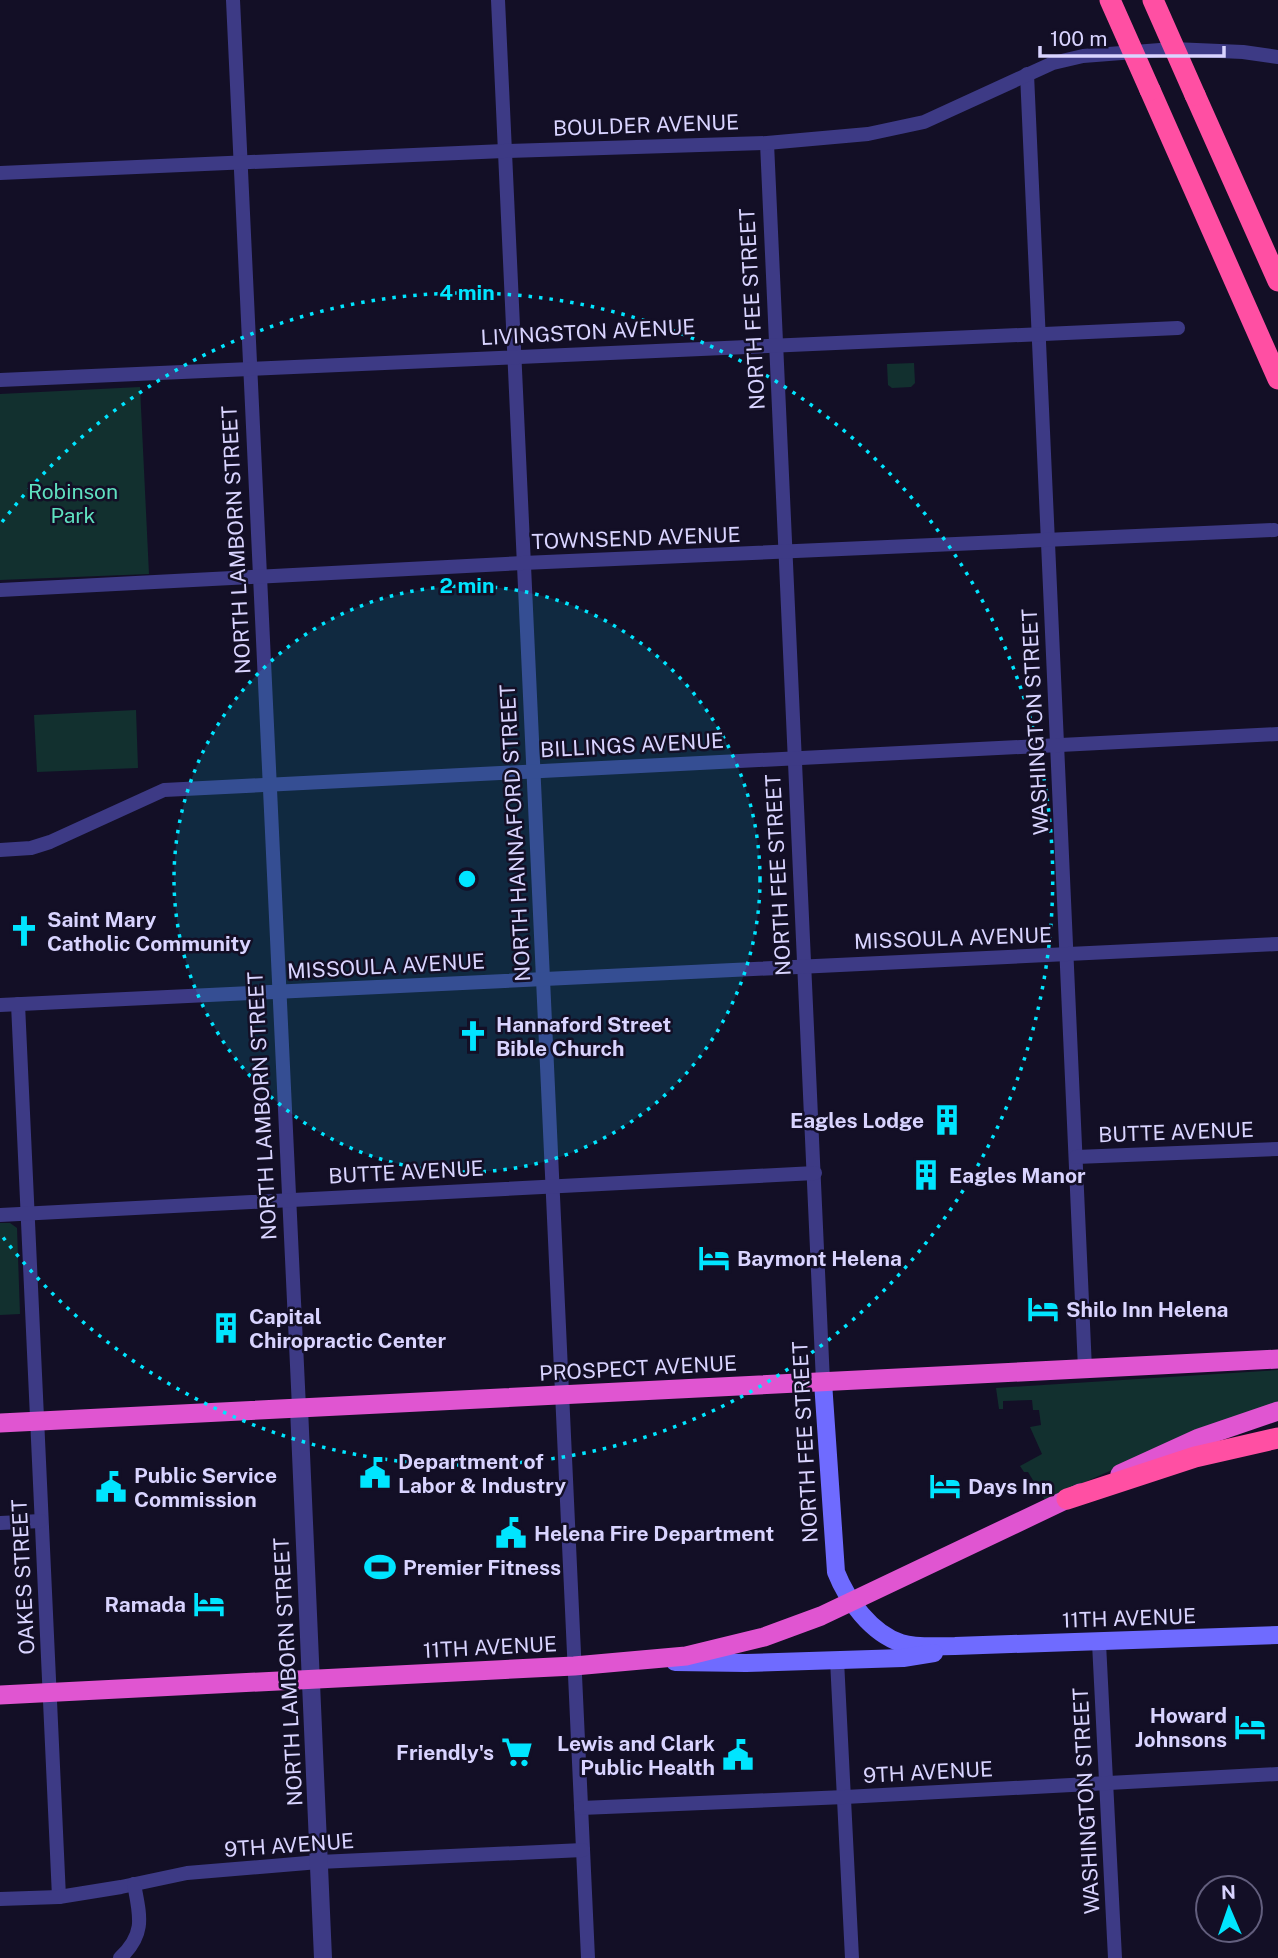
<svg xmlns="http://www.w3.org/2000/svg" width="1278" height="1958" font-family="'Public Sans',sans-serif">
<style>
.green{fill:#12302f}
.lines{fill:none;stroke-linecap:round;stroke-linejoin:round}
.minor{stroke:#3d3a85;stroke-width:14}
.tertiary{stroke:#3d3a85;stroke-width:18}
.secondary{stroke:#6f6bff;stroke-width:18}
.trunk{stroke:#e055d1;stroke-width:19}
.motorway{stroke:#ff4fa3;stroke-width:21}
.motorway-bridge{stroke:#ff4fa3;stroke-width:21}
.ring{fill:none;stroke:#00e5ff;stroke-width:3.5;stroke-dasharray:3.5 7}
.labels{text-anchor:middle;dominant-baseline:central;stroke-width:5;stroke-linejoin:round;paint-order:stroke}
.street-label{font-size:21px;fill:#d9d4ff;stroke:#130f26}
.park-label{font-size:21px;fill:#5fe0c0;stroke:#130f26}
.poi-label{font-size:21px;font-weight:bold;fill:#d9d4ff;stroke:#130f26;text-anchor:start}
.centre{fill:#00e5ff;stroke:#130f26;stroke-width:3.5}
.ring-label{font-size:21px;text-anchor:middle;font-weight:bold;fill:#00e5ff;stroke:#130f26;stroke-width:5;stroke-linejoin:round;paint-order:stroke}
</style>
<rect width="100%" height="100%" fill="#130f26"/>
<g class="green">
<polygon points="914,363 915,383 911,387 892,388 888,385 887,364"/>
<polygon points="140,387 149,574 0,580 0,394"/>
<polygon points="136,710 138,768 37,772 34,715"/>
<polygon points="0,1223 10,1223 17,1228 20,1314 0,1315"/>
<polygon points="1278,1370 1278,1404 1161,1448 1045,1500 1028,1472 1024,1472 1020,1466 1042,1454 1030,1427 1041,1425 1039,1410 1033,1410 1032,1400 1003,1401 1003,1409 999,1409 996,1388"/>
</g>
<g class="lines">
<g class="minor">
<polyline points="233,0 299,1408"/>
<polyline points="498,0 588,1958"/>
<polyline points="1027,74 1085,1369"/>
<polyline points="767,143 823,1382"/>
<polyline points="0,173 504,151 767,143 868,134 924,122 1053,63 1083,56 1173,49 1243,52 1278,57"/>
<polyline points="0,380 1178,328"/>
<polyline points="0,590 523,563 1274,530"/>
<polyline points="0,850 31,848 50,842 164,790 1278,734"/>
<polyline points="18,1004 59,1897"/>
<polyline points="0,1005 1278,944"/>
<polyline points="1076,1157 1278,1149"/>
<polyline points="0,1215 815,1173"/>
<polyline points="0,1523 41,1521"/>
<polyline points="1099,1643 1115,1958"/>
<polyline points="837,1660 852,1958"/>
<polyline points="581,1808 845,1797 1278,1774"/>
<polyline points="0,1899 59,1897 121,1887 187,1873 319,1862 583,1850"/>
<path d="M120 1958C146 1934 140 1916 134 1884"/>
</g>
<polyline class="tertiary" points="299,1408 323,1958"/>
<g class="secondary">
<path d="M823 1382 836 1572C847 1600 871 1633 901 1643 917 1648 938 1646 955 1646L1278 1635"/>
<polyline points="675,1662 746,1663 903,1658 934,1653"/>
</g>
<g class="trunk">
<polyline points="0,1423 1278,1359"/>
<polyline points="1120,1474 1199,1438 1278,1411"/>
<polyline points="0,1695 574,1666 686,1656 764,1637 821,1616 1080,1493"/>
</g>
<g class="motorway">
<polyline points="1150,90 1278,379"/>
<polyline points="1195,95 1278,281"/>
<polyline points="1067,1499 1195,1457 1278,1438"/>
</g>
<g class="motorway-bridge">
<polyline points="1110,0 1150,90"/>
<polyline points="1153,0 1195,95"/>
</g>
</g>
<circle cx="467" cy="879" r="293" fill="#00e5ff" fill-opacity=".12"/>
<g class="ring">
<circle cx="467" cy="879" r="293"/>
<path d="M2 522A586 586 0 1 1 2 1236"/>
</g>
<defs>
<symbol id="church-bare" viewBox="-9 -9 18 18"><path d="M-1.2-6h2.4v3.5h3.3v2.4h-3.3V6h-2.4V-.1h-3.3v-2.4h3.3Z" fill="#00e5ff" stroke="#130f26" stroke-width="2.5" paint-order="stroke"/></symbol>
<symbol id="building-bare" viewBox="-9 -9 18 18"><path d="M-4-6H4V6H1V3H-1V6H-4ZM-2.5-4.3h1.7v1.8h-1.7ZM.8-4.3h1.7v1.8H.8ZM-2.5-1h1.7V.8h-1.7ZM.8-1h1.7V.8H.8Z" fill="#00e5ff" stroke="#130f26" stroke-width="2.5" paint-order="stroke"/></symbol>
<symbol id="hotel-bare" viewBox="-9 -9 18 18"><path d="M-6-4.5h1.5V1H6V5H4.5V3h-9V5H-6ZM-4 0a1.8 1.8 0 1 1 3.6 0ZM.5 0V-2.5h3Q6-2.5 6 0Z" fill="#00e5ff" stroke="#130f26" stroke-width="2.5" paint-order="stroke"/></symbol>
<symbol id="civic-bare" viewBox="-9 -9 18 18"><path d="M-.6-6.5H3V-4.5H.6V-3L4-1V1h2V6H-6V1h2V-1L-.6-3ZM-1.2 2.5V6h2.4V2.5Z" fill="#00e5ff" stroke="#130f26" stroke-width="2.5" paint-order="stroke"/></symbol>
<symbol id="stadium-bare" viewBox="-9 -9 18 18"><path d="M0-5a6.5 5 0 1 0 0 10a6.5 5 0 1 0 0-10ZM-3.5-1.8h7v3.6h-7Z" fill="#00e5ff" stroke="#130f26" stroke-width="2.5" paint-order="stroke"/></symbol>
<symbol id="supermarket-bare" viewBox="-9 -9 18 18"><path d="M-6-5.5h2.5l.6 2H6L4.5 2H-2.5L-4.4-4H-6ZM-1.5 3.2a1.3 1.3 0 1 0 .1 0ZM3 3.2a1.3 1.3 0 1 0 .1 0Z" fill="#00e5ff" stroke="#130f26" stroke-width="2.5" paint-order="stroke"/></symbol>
</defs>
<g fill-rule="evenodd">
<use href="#church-bare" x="2" y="909" width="44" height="44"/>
<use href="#church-bare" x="451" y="1014" width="44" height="44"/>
<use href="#building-bare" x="925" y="1098" width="44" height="44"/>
<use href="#building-bare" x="904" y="1153" width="44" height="44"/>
<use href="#hotel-bare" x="692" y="1236" width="44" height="44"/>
<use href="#hotel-bare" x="1021" y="1287" width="44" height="44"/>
<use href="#building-bare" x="204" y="1306" width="44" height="44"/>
<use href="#civic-bare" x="353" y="1451" width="44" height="44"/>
<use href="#hotel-bare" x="923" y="1464" width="44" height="44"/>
<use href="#civic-bare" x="89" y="1465" width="44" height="44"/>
<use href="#civic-bare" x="489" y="1511" width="44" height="44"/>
<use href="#stadium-bare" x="358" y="1545" width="44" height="44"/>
<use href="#hotel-bare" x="187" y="1582" width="44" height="44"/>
<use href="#hotel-bare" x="1228" y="1705" width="44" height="44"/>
<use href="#supermarket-bare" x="495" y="1730" width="44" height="44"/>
<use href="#civic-bare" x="716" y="1733" width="44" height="44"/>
</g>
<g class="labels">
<g class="street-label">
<text transform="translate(646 125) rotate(-2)">BOULDER AVENUE</text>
<text transform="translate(752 309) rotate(-93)">NORTH FEE STREET</text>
<text transform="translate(588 332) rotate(-3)">LIVINGSTON AVENUE</text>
<text transform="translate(636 538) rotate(-2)">TOWNSEND AVENUE</text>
<text transform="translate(236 540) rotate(-93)">NORTH LAMBORN STREET</text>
<text transform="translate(1035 722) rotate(-93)">WASHINGTON STREET</text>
<text transform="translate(632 745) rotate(-3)">BILLINGS AVENUE</text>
<text transform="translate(515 833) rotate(-93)">NORTH HANNAFORD STREET</text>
<text transform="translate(778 875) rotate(-93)">NORTH FEE STREET</text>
<text transform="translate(953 938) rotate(-2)">MISSOULA AVENUE</text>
<text transform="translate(386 966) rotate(-3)">MISSOULA AVENUE</text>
<text transform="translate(262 1106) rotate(-93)">NORTH LAMBORN STREET</text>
<text transform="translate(1176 1132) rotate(-2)">BUTTE AVENUE</text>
<text transform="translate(406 1172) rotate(-3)">BUTTE AVENUE</text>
<text transform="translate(638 1368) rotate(-3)">PROSPECT AVENUE</text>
<text transform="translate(805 1442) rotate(-93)">NORTH FEE STREET</text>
<text transform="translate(23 1577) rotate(-93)">OAKES STREET</text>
<text transform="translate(1129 1618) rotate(-2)">11TH AVENUE</text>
<text transform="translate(490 1647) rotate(-3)">11TH AVENUE</text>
<text transform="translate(288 1672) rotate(-93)">NORTH LAMBORN STREET</text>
<text transform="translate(928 1772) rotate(-3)">9TH AVENUE</text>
<text transform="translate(1086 1801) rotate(-93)">WASHINGTON STREET</text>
<text transform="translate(289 1845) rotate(-4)">9TH AVENUE</text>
</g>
<g class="park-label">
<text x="73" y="491">Robinson<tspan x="73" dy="24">Park</tspan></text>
</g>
<g class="poi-label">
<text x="47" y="919">Saint Mary<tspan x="47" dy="24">Catholic Community</tspan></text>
<text x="496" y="1024">Hannaford Street<tspan x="496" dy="24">Bible Church</tspan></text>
<text x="924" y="1120" text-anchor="end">Eagles Lodge</text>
<text x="949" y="1175">Eagles Manor</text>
<text x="737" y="1258">Baymont Helena</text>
<text x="1066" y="1309">Shilo Inn Helena</text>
<text x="249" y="1316">Capital<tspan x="249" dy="24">Chiropractic Center</tspan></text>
<text x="398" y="1461">Department of<tspan x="398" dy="24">Labor &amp; Industry</tspan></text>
<text x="134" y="1475">Public Service<tspan x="134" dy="24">Commission</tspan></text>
<text x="968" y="1486">Days Inn</text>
<text x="534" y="1533">Helena Fire Department</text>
<text x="403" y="1567">Premier Fitness</text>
<text x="186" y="1604" text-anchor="end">Ramada</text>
<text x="1227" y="1715" text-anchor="end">Howard<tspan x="1227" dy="24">Johnsons</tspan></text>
<text x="715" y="1743" text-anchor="end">Lewis and Clark<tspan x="715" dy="24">Public Health</tspan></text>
<text x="494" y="1752" text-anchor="end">Friendly's</text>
</g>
</g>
<circle cx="467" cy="879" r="10" class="centre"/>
<g class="ring-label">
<text x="467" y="300">4 min</text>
<text x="467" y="593">2 min</text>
</g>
<g transform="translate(1229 1909) rotate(358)"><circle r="33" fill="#130f26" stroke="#625e7d" stroke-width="2"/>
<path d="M0-5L12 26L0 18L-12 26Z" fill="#00e5ff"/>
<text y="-10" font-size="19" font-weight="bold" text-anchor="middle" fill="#d9d4ff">N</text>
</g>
<path d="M1040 46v10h184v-10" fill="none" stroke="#d9d4ff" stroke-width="3.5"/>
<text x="1050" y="46" font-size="21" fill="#d9d4ff" stroke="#130f26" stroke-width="5" paint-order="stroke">100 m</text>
</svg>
